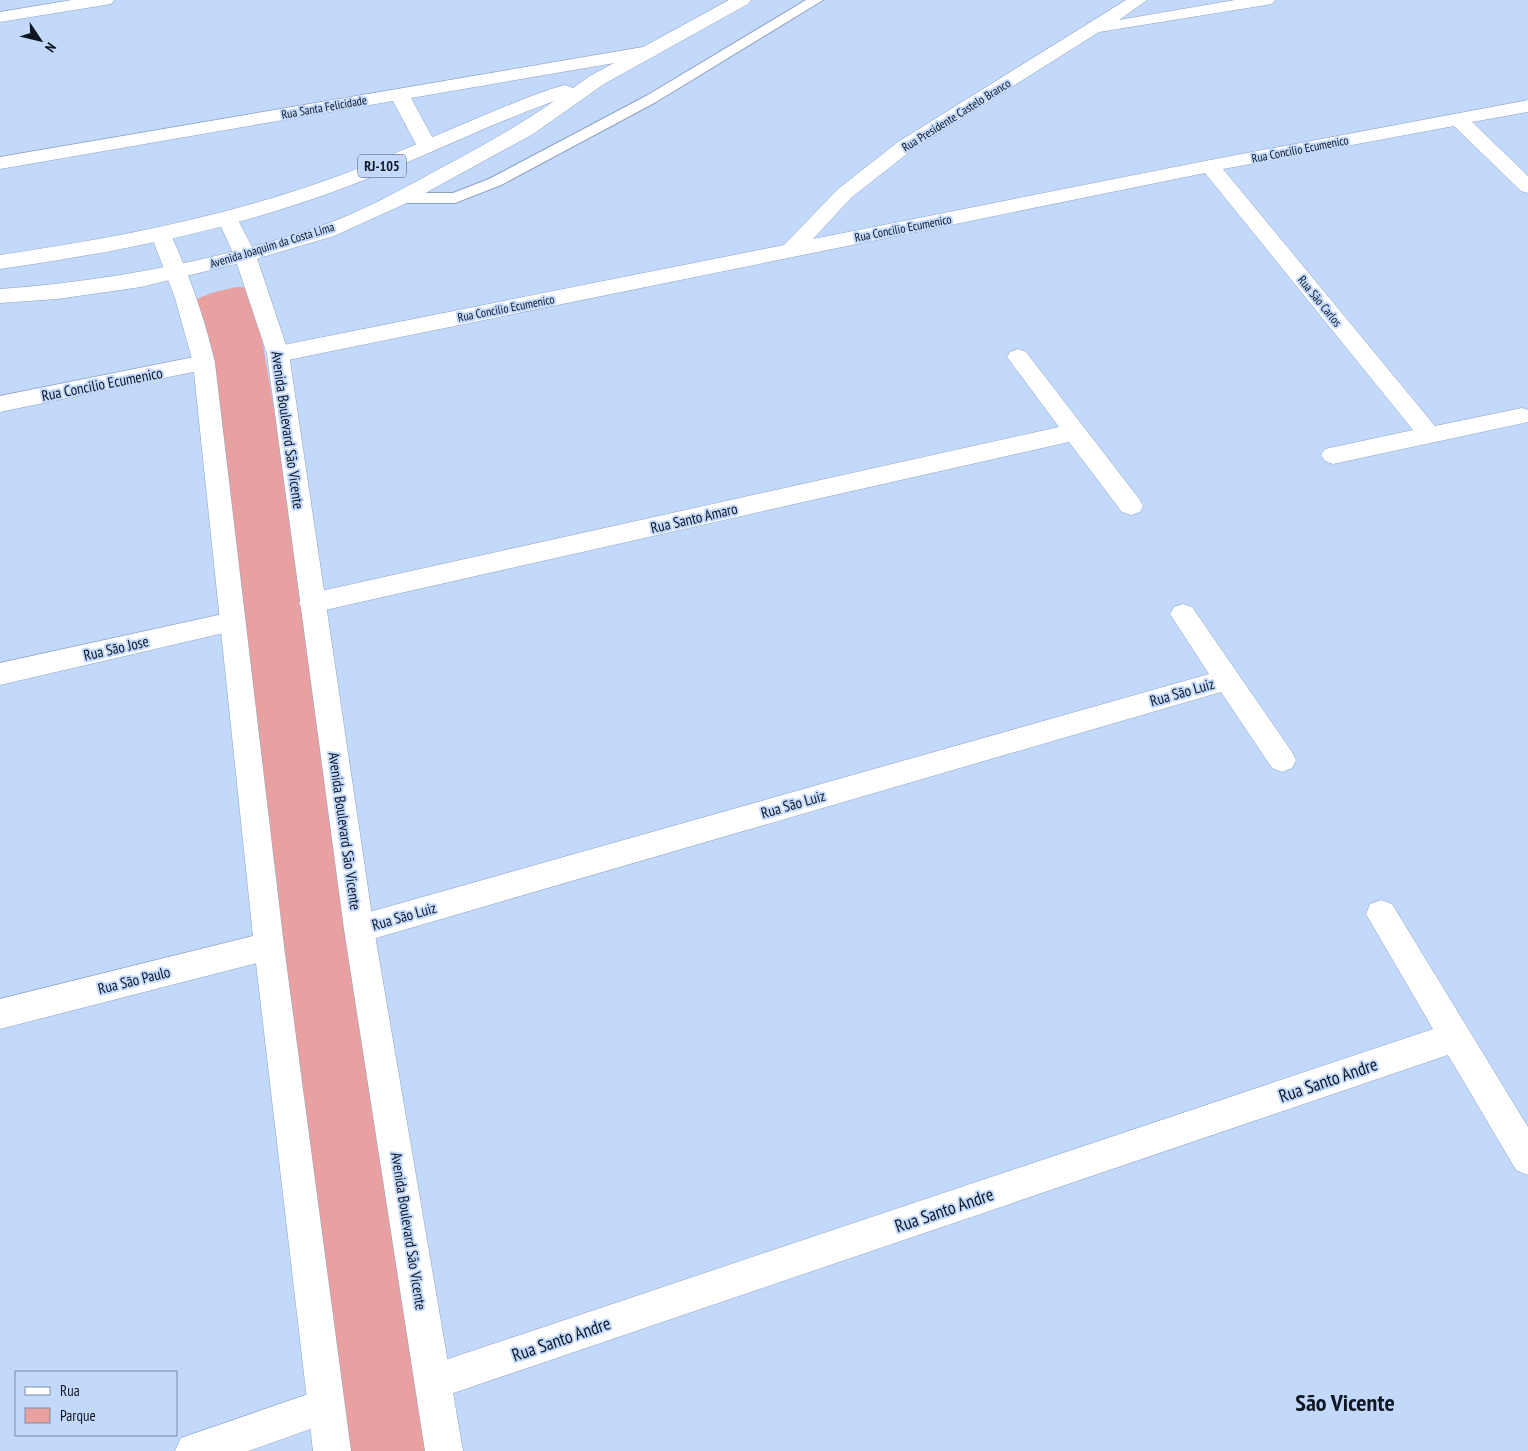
<svg xmlns="http://www.w3.org/2000/svg" width="1528" height="1451" font-family="'PT Sans Narrow',sans-serif">
<style>
.green{fill:#e8a0a1}
.lines{fill:none;stroke-linecap:round;stroke-linejoin:round}
.lane-casing{stroke:#8da2c2;stroke-width:2}
.street-casing{stroke:#8da2c2;stroke-width:1}
.secondary-casing{stroke:#8da2c2;stroke-width:1}
.primary-casing{stroke:#8da2c2;stroke-width:1}
.lane{fill:#fff;fill-rule:evenodd}
.street{fill:#fff;fill-rule:evenodd}
.secondary{fill:#fff;fill-rule:evenodd}
.primary{fill:#fff;fill-rule:evenodd}
.labels{text-anchor:middle;dominant-baseline:central;stroke-width:4;stroke-linejoin:round;paint-order:stroke}
.far-street-label{font-size:12px;fill:#0e1622;stroke:#c3d9fc}
.shield{fill:#c3d9fc;stroke:#445063;stroke-width:1}
.shield-label{font-size:14px;font-weight:bold;fill:#0e1622}
.street-label{font-size:15px;fill:#0e1622;stroke:#c3d9fc}
.near-street-label{font-size:18px;fill:#0e1622;stroke:#c3d9fc}
.near-district-label{font-size:24px;font-weight:bold;fill:#0e1622;stroke:#c3d9fc}
</style>
<rect width="100%" height="100%" fill="#c3d9fc"/>
<polygon class="green" points="236,287 253,288 308,604 427,1451 338,1451 197,299 211,293"/>
<g class="lines">
<defs>
<polygon id="lane" points="806,0 823,0 656,102 501,185 455,203 402,203 394,198 402,193 453,193 489,179 646,96"/>
<g id="street">
<polygon points="72,0 114,0 111,4 105,5 0,22 0,12"/>
<polygon points="1126,0 1147,0 1119,20 1235,0 1275,0 1272,4 1266,5 1099,32 912,150 852,197 813,239 1210,160 1528,100 1528,112 1472,122 1528,176 1528,193 1521,191 1454,126 1223,169 1435,426 1522,408 1528,410 1528,422 1333,464 1325,461 1321,455 1325,449 1413,430 1205,173 278,362 270,359 267,354 270,349 278,346 784,245 838,189 898,142"/>
<polygon points="649,46 655,48 658,52 655,56 411,98 437,146 434,150 420,150 417,146 393,101 0,169 0,157"/>
<polygon points="1018,349 1026,352 1140,500 1143,506 1140,512 1131,515 1122,512 1069,442 312,613 303,610 299,603 303,596 312,593 1059,427 1007,357 1010,352"/>
<polygon points="204,355 212,358 215,363 212,368 0,412 0,396"/>
<polygon points="1183,604 1192,607 1292,752 1296,760 1292,768 1282,772 1272,768 1221,692 359,943 348,939 344,929 348,919 359,915 1209,674 1170,614 1174,607"/>
<polygon points="232,612 241,615 245,622 241,629 0,685 0,663"/>
<polygon points="1381,900 1392,904 1528,1127 1528,1175 1516,1170 1448,1055 433,1400 420,1395 415,1382 420,1369 433,1364 1433,1029 1366,914 1370,904"/>
<polygon points="269,932 280,936 284,946 280,956 269,960 0,1029 0,999"/>
<polygon points="326,1388 339,1393 344,1406 339,1419 248,1451 175,1451 181,1438"/>
</g>
<g id="secondary">
<polygon points="227,212 234,213 237,218 256,255 289,354 374,929 463,1451 425,1451 344,929 267,354 234,255 217,218 220,213"/>
<path d="M161 228 168 230 171 235C190 277 205 319 215 363L284 946 351 1451H313L254 946 193 363 175 298 151 235 154 230Z"/>
</g>
<path id="primary" d="M729 0H751L748 4 604 84 533 134 409 202 334 236 252 260 141 287 57 299 0 303V289C108 281 215 261 318 227 359 213 399 191 437 170 477 149 517 127 554 101 477 129 404 167 327 194 221 232 111 253 0 269V255C116 238 230 216 341 175 390 157 438 134 487 114 512 104 538 92 565 85L573 88 590 76Z"/>
</defs>
<use href="#lane" class="lane-casing"/>
<use href="#street" class="street-casing"/>
<use href="#secondary" class="secondary-casing"/>
<use href="#primary" class="primary-casing"/>
<use href="#lane" class="lane"/>
<use href="#street" class="street"/>
<use href="#secondary" class="secondary"/>
<use href="#primary" class="primary"/>
</g>
<g class="labels">
<g class="far-street-label">
<text transform="translate(324 107) rotate(-10)">Rua Santa Felicidade</text>
<text transform="translate(956 115) rotate(-32)">Rua Presidente Castelo Branco</text>
<text transform="translate(1300 149) rotate(-11)">Rua Concilio Ecumenico</text>
<text transform="translate(903 228) rotate(-11)">Rua Concilio Ecumenico</text>
<text transform="translate(272 245) rotate(-17)">Avenida Joaquim da Costa Lima</text>
<text transform="translate(1320 301) rotate(51)">Rua São Carlos</text>
<text transform="translate(506 308) rotate(-11)">Rua Concilio Ecumenico</text>
</g>
<rect class="shield" x="358" y="154.5" width="48" height="23" rx="4"/>
<g class="shield-label">
<text x="382" y="166">RJ-105</text>
</g>
<g class="street-label">
<text transform="translate(102 384) rotate(-11)">Rua Concilio Ecumenico</text>
<text transform="translate(288 430) rotate(82)">Avenida Boulevard São Vicente</text>
<text transform="translate(694 518) rotate(-13)">Rua Santo Amaro</text>
<text transform="translate(116 648) rotate(-13)">Rua Sāo Jose</text>
<text transform="translate(1182 692) rotate(-16)">Rua Sāo Luiz</text>
<text transform="translate(793 804) rotate(-16)">Rua Sāo Luiz</text>
<text transform="translate(345 831) rotate(82)">Avenida Boulevard São Vicente</text>
<text transform="translate(404 916) rotate(-16)">Rua Sāo Luiz</text>
<text transform="translate(134 980) rotate(-14)">Rua Sāo Paulo</text>
<text transform="translate(409 1231) rotate(81)">Avenida Boulevard São Vicente</text>
</g>
<g class="near-street-label">
<text transform="translate(1328 1080) rotate(-19)">Rua Santo Andre</text>
<text transform="translate(944 1210) rotate(-19)">Rua Santo Andre</text>
<text transform="translate(561 1339) rotate(-19)">Rua Santo Andre</text>
</g>
<g class="near-district-label">
<text x="1345" y="1402">São Vicente</text>
</g>
</g>
<rect x="15" y="1371" width="162" height="65" fill="#c3d9fc" stroke="#7b8ba5"/>
<rect x="25" y="1387" width="25" height="8" fill="#ffffff" stroke="#7b8ba5"/>
<text x="60" y="1396" font-size="15" fill="#0e1622">Rua</text>
<rect x="25" y="1408" width="25" height="15" fill="#e8a0a1" stroke="#7b8ba5"/>
<text x="60" y="1421" font-size="15" fill="#0e1622">Parque</text>
<g transform="translate(40 40) rotate(125)" stroke="#c3d9fc" stroke-width="4" paint-order="stroke">
<path d="M0-4L9 19L0 12L-9 19Z" fill="#0e1622"/>
<text y="-8" font-size="14" font-weight="bold" text-anchor="middle" fill="#0e1622">N</text>
</g>
</svg>
